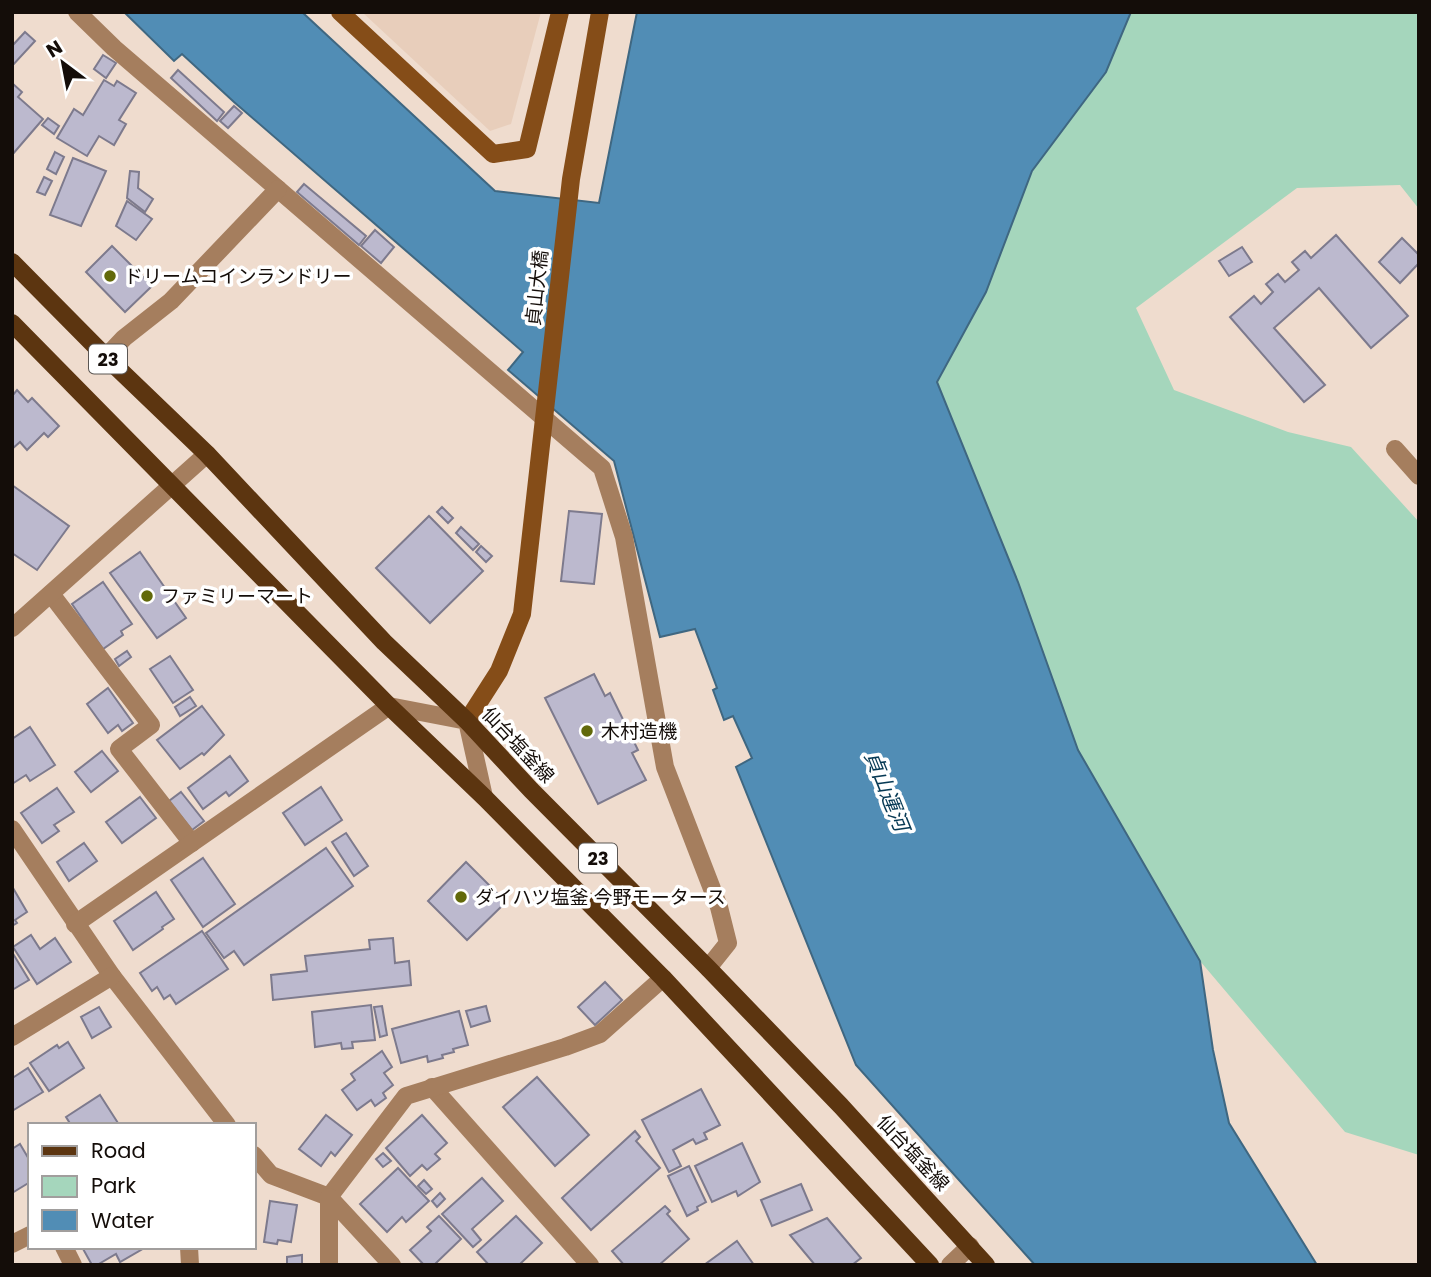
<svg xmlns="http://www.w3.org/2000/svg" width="1431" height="1277" font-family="Poppins,'Noto Sans JP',sans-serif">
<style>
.built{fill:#e8cebb}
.green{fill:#a5d6bc}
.water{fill:#518db5;stroke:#3f6781;stroke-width:2}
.building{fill:#bcb9ce;stroke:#7d7a8d;stroke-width:2}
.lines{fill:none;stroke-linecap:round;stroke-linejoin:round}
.street{stroke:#a57e5e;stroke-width:18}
.secondary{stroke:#854d18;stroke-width:18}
.primary{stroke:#5c3510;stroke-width:18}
.poi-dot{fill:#62690a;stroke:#fff;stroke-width:2.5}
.labels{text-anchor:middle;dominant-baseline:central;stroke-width:7;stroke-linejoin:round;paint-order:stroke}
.shield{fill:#fff;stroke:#5a5653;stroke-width:2}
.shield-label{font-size:18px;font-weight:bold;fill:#140d09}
.poi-label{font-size:19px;fill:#140d09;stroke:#fff;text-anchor:start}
.street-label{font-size:19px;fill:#140d09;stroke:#fff}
.water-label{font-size:21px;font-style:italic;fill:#063954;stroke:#fff}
</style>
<rect width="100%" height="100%" fill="#efdcce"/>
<polygon class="built" points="362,12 541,12 511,124 490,131"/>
<polygon class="green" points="1131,12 1419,14 1419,209 1400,185 1297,188 1136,308 1174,390 1288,432 1351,447 1419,522 1419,1155 1345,1132 1200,961 1078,750 1018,582 937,381 986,292 1032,171 1106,72"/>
<polygon class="water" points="124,12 302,12 495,191 599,203 637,12 1131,12 1106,72 1032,171 986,292 937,382 1018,582 1078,750 1200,961 1213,1050 1229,1123 1317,1265 1035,1265 856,1065 736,767 752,758 733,716 724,720 713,690 717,688 695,629 660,637 614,461 508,370 523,352 234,102 182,54 174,61"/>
<g class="building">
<polygon points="25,32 35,41 12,66 12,46"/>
<polygon points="103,55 116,63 106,78 94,69"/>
<polygon points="178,70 224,112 217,121 171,78"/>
<polygon points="104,80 114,86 117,81 136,93 119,120 126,124 114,145 99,136 87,156 57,138 74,109 83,115"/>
<polygon points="12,83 22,92 18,97 43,119 12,155"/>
<polygon points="234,106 242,113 228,128 220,121"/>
<polygon points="48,118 59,126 54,134 42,125"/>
<polygon points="55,152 64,157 56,174 47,169"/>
<polygon points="73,158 106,171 81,226 50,215"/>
<polygon points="130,171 139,172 138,188 153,199 145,212 127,198"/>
<polygon points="44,177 52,181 45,195 37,192"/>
<polygon points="304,184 366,236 359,245 297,192"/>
<polygon points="127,201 152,219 136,240 116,226"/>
<polygon points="375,230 394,247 381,263 361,246"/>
<polygon points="1336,235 1408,316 1371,348 1319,288 1274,328 1325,385 1304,402 1230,317 1254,296 1261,304 1273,292 1266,284 1278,274 1285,282 1299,270 1292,262 1305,251 1311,258"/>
<polygon points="1402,238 1419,255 1419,263 1400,283 1379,262"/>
<polygon points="112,246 152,286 125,312 86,272"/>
<polygon points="1242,247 1252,262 1229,276 1219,261"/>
<polygon points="17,390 28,402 32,398 59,426 48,437 44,433 27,450 20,442 12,449 12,396"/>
<polygon points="12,485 69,526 37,570 12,553"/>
<polygon points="442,507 453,518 448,523 437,512"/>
<polygon points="569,511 602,514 594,584 561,581"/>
<polygon points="429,516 483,571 430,623 376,568"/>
<polygon points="461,527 479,544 473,550 456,533"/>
<polygon points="481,546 492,556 486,562 476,552"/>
<polygon points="140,552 186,618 157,638 110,573"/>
<polygon points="103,582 132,624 121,631 123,635 103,649 72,604"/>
<polygon points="127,651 131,657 119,666 115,659"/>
<polygon points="170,656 193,690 173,703 150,669"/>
<polygon points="594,674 605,696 610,693 638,750 632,753 646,780 598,804 545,698"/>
<polygon points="108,688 133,723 122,731 118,725 108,733 87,704"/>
<polygon points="190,697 196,706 180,716 175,707"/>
<polygon points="202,706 224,735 204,755 202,753 180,769 157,740"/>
<polygon points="30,727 55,765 30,781 26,775 12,784 12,739"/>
<polygon points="102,751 118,771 91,792 75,772"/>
<polygon points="230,756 248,781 229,796 226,792 203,809 188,788"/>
<polygon points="321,787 342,820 305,845 283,813"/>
<polygon points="57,788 74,812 54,825 59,831 42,843 21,813"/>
<polygon points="181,792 204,821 192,830 169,801"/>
<polygon points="140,797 156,818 122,843 106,822"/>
<polygon points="346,833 368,866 354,876 332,842"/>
<polygon points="84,843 97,861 69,881 57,862"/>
<polygon points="326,848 353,886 244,965 234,951 224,958 206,933"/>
<polygon points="203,858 235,904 203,927 171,880"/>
<polygon points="466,862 506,902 467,940 428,901"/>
<polygon points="13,888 27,912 15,920 17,923 12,926"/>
<polygon points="156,892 174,919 162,927 163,929 133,950 114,921"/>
<polygon points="202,931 228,969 176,1004 170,995 164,999 157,987 152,991 140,973"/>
<polygon points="31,935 40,949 55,938 71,962 37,984 13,947"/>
<polygon points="393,938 395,963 409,961 411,985 273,1000 271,975 307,971 305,956 370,949 369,940"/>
<polygon points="12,952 29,980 12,990"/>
<polygon points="605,982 622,1000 595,1025 578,1007"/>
<polygon points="371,1005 375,1040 352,1042 353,1048 342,1049 341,1043 315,1047 312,1012"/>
<polygon points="382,1006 387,1035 380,1037 374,1007"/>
<polygon points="486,1006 490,1021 471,1027 466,1011"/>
<polygon points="99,1007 111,1027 92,1038 81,1017"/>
<polygon points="459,1011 468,1045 453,1049 454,1052 442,1055 443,1058 428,1062 427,1056 401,1063 392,1029"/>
<polygon points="68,1042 84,1068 49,1091 30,1063 57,1045 59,1048"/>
<polygon points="382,1051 392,1067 384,1073 393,1085 383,1093 386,1098 375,1106 371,1100 357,1110 342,1090 355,1080 351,1074"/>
<polygon points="28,1068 43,1092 12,1111 12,1074 14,1077"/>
<polygon points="537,1077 589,1135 555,1166 503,1107"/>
<polygon points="701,1089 720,1125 704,1133 707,1139 696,1144 693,1139 673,1150 681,1166 669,1172 642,1120"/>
<polygon points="100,1095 118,1123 71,1125 66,1117"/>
<polygon points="326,1115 352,1135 335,1156 331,1152 321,1166 299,1149"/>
<polygon points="422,1115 447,1143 435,1154 440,1159 427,1170 422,1165 410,1176 386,1148"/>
<polygon points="635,1131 640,1137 636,1141 660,1168 591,1230 562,1198"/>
<polygon points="742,1143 760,1182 738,1196 736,1191 712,1202 695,1166"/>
<polygon points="20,1144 30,1161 30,1182 12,1193 12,1149"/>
<polygon points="383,1153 391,1161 383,1167 376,1159"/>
<polygon points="689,1166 706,1202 697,1207 698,1210 687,1216 668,1176"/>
<polygon points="398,1168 429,1201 406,1222 402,1217 387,1232 360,1204"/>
<polygon points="482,1178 503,1201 472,1229 481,1240 473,1247 442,1214"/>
<polygon points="424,1180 432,1189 426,1194 418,1186"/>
<polygon points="801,1184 812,1210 772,1226 761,1200"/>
<polygon points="440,1193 445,1199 437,1207 432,1201"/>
<polygon points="270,1201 297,1205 291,1242 278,1240 277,1244 264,1242"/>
<polygon points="665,1206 670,1211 667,1214 689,1239 659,1265 624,1265 612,1251"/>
<polygon points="439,1216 461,1239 434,1265 424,1265 410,1250 431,1231 427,1227"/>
<polygon points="516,1216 542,1243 519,1265 489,1265 477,1252"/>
<polygon points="827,1218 861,1258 852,1265 815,1265 790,1235"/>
<polygon points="737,1241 754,1265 704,1265"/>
<polygon points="82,1247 146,1247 120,1262 116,1254 97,1265 92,1265"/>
<polygon points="302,1255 302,1265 287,1265 287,1257"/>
</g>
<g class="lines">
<g class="street">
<polyline points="77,12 114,48 602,468 624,537 665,767 719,907 728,943 708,968"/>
<polyline points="106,357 124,338 171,301 278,189"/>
<polyline points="1395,449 1419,476"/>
<polyline points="51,594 151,725 119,749 192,843"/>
<polyline points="12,628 207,454"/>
<polyline points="12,829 112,976 227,1125"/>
<polyline points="75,924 389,706 467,721 484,797"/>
<polyline points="12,1037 112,976"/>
<polyline points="432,1087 590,1265"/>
<polyline points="254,1155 271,1175 329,1197 406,1096 565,1047 600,1034 663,978"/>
<polyline points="12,1244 30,1235"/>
<polyline points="64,1247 73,1265"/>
<polyline points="189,1247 190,1265"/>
<polyline points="329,1265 329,1197 392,1265"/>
<polyline points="950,1265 970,1246"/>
</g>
<g class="secondary">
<polyline points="340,12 493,154 527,149 560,12"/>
<polyline points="467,721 499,671 522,614 571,179 600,12"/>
</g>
<g class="primary">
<polyline points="12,262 106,357 207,454 384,642 467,721 531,790 708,968 841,1106 986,1265"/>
<polyline points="12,323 389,706 484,797 663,978 930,1265"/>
</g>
</g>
<g class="poi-dot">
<circle cx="110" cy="276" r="7"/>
<circle cx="147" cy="596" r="7"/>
<circle cx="587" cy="731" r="7"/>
<circle cx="461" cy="897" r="7"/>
</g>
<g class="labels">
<g class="shield">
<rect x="89" y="344.5" width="38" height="29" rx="5"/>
<rect x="579" y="843.5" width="38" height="29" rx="5"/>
</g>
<g class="shield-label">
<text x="108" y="359">23</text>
<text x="598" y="858">23</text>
</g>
<g class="poi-label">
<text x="124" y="276">ドリームコインランドリー</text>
<text x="161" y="596">ファミリーマート</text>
<text x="601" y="731">木村造機</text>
<text x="475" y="897">ダイハツ塩釜 今野モータース</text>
</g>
<g class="street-label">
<text transform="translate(537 288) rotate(-84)">貞山大橋</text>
<text transform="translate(518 745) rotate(47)">仙台塩釜線</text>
<text transform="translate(913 1153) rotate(47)">仙台塩釜線</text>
</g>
<g class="water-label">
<text transform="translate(887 791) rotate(68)">貞山運河</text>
</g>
</g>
<rect width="1431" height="1277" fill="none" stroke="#140d09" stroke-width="28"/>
<rect x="28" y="1123" width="228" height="126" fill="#ffffff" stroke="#a19e9d" stroke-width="2"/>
<rect x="42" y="1146" width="35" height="10" fill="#5c3510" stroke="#a19e9d" stroke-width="2"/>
<text x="91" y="1158" font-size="21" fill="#140d09">Road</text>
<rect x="42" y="1176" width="35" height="21" fill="#a5d6bc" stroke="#a19e9d" stroke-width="2"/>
<text x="91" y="1193" font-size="21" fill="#140d09">Park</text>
<rect x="42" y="1210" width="35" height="21" fill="#518db5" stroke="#a19e9d" stroke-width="2"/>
<text x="91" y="1228" font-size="21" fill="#140d09">Water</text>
<g transform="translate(63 63) rotate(328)" stroke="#ffffff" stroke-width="5" paint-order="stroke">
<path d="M0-5L12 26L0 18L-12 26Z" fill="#140d09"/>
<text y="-10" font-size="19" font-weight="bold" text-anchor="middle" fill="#140d09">N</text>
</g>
</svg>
